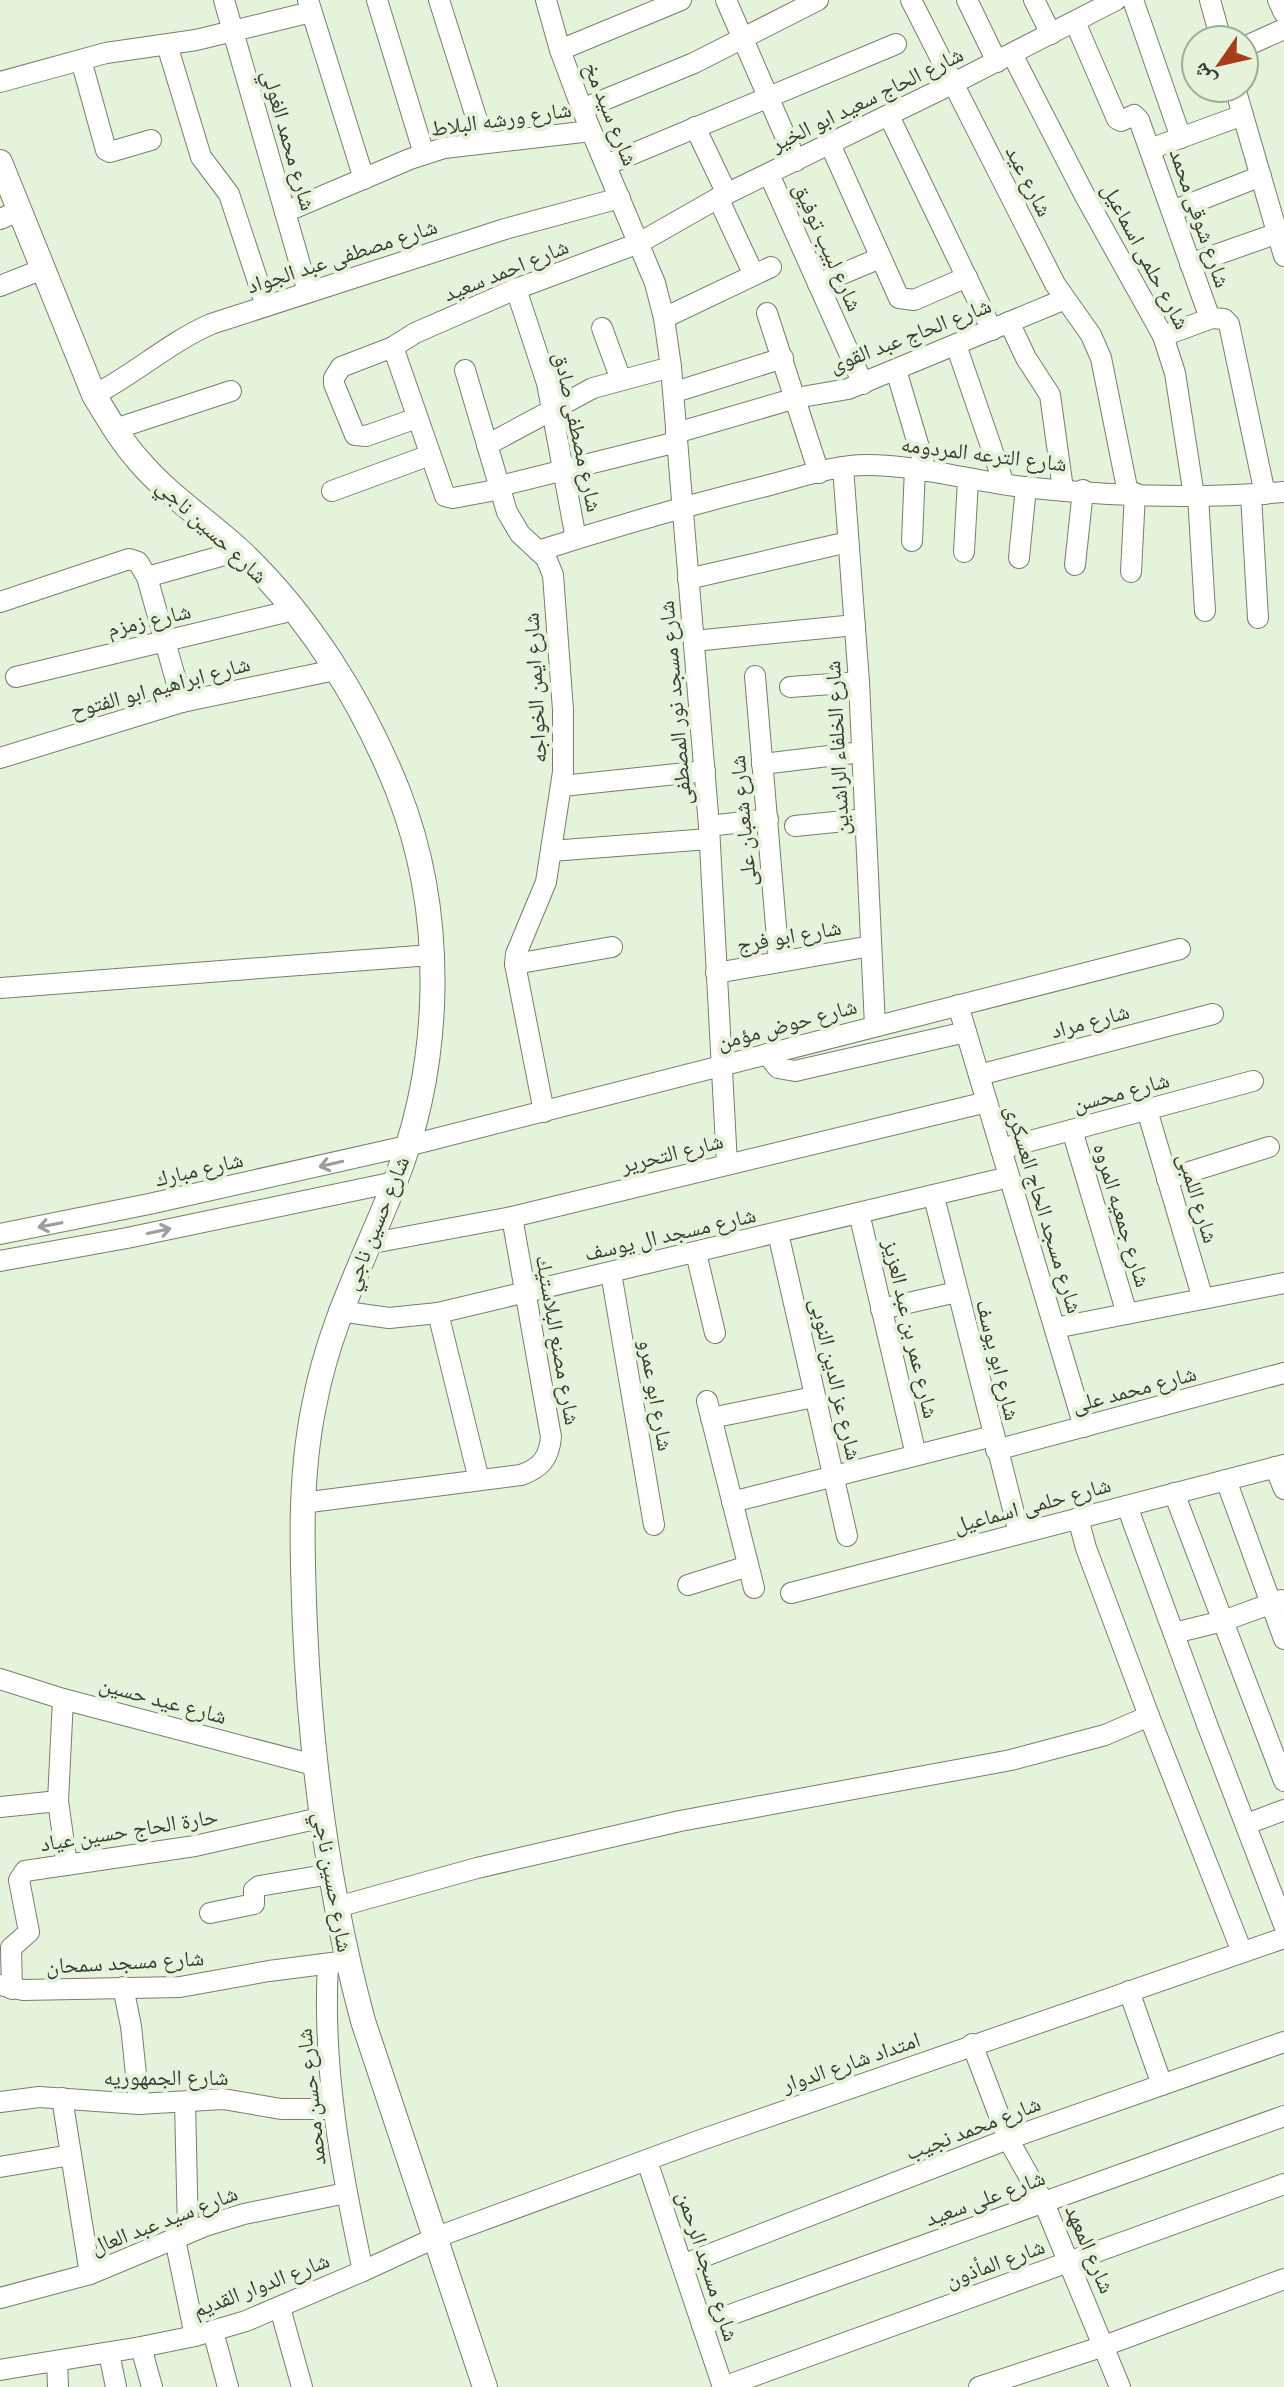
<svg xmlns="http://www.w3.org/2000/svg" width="1284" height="2387" font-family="'Roboto Condensed','Noto Naskh Arabic',sans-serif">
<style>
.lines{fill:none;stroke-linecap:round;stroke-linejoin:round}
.minor-casing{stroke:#74806a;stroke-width:22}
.tertiary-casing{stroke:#74806a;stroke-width:26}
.minor{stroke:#fff;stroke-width:20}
.tertiary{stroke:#fff;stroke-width:24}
.oneway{stroke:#9c9e9a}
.labels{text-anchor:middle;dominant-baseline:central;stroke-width:8;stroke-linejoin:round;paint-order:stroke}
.street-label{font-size:22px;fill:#393e35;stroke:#e5f3da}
</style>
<rect width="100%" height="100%" fill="#e5f3da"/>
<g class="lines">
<defs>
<g id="minor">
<polyline points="224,0 308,292"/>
<polyline points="308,0 364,179"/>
<polyline points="377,0 424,154"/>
<polyline points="439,0 484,142"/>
<polyline points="546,0 560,50 582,109 655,283 664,318 671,367 709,826 727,1164"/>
<polyline points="726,0 796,161"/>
<polyline points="911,0 1055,284 1091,335 1101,358 1128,493"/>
<polyline points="967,0 997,62"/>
<polyline points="1034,0 1051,34"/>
<polyline points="1133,0 1181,138"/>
<polyline points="1210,0 1221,40"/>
<polyline points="1278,0 1284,13"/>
<polyline points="1075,22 1117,119 1121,121 1134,115 1139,120 1208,313 1212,318 1224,319 1229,324 1265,494"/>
<polyline points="167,45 201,157 229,194 266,306"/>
<polyline points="1244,47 1284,29"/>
<polyline points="560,50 681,0"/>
<polyline points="1012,54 1085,196 1163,336 1175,373 1194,496"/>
<polyline points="81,60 106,150 110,152 151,140"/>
<polyline points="0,82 106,53 196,40 311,12"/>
<polyline points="1235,88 1284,256"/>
<polyline points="582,109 694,63 818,0"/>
<polyline points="889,116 992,330"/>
<polyline points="695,127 727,194"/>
<polyline points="830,144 899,298 914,300 967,277"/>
<polyline points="1150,149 1243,115"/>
<polyline points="606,165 896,44"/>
<polyline points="769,174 863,384"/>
<polyline points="718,198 754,275"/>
<polyline points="1172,211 1261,176"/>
<polyline points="285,212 410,159 444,148 591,131"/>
<polyline points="0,219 19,211"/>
<polyline points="1190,264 1278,233"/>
<polyline points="818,284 880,258"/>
<polyline points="0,286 43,269"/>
<polyline points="516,289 547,383 576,539"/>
<polyline points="767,313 819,473"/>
<polyline points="664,318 771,267"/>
<polyline points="1009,322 1026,358 1050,395 1063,489"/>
<polyline points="602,328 621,380"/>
<polyline points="1163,336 1212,318"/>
<polyline points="956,345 1004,484"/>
<polyline points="393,347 445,496 453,498 501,489"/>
<polyline points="465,370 507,512 520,534 546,558 553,575 563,710 563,772 546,882 516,954 515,964 544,1112"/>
<polyline points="896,370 926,471"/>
<polyline points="675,392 783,358"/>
<path d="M94 395C135 374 168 343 211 324L505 229 620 198"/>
<polyline points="417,418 366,436 355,435 334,384 334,378 341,367 393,347 415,333 516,289 639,243 718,198 952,84 1116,0"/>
<polyline points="115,429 231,391"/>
<polyline points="676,433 796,398 848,389 1065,299"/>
<polyline points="487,445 593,388 671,367"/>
<polyline points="843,467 859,682 875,1026"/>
<polyline points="500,486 677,442"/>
<polyline points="332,491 430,455"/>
<polyline points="1251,495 1258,618"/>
<polyline points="1198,496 1205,611"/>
<polyline points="912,541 915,468"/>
<path d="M538 551C613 527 689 505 766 486 798 478 833 465 867 465 919 465 971 481 1023 487 1107 496 1200 499 1284 492"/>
<polyline points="964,552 968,480"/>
<polyline points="1019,558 1026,487"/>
<polyline points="1075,565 1083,490"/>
<polyline points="1131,572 1135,493"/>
<polyline points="147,577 239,551"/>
<polyline points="688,579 848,542"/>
<polyline points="0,602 129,559 138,562 147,577 182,702"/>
<polyline points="694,641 855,625"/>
<polyline points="755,676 779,962"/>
<polyline points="16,677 294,610"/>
<polyline points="790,687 859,682"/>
<polyline points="0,758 182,702 335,670"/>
<polyline points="762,764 862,752"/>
<polyline points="562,786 705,771"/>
<polyline points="709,826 768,819"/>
<polyline points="795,826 865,819"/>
<polyline points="551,851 709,839"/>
<polyline points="515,964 612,947"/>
<polyline points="716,973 871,946"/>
<polyline points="0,988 431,955"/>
<polyline points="958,1005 1084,1427"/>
<polyline points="767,1054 778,1068 795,1071 966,1032"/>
<polyline points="979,1075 1213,1014"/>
<polyline points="1147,1110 1203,1299"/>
<polyline points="1072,1130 1127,1314"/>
<polyline points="1001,1149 1253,1081"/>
<polyline points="1167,1179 1269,1147"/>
<polyline points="934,1197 1019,1533"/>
<polyline points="859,1213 916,1455"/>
<polyline points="778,1233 847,1536"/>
<polyline points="0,1234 149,1204 407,1146 1180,949"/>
<polyline points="367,1244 512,1217 987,1102"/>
<polyline points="696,1253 715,1333"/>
<polyline points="0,1261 127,1238 395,1182"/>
<polyline points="611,1273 654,1525"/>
<polyline points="881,1309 957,1292"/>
<polyline points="339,1311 389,1318 438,1313 1009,1177"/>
<polyline points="438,1313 479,1480"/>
<polyline points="1055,1328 1284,1283"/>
<polyline points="707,1401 754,1588"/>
<polyline points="711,1418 814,1397"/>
<polyline points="996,1450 1284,1373"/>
<polyline points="1275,1467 1284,1489"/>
<polyline points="1226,1480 1284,1639"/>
<polyline points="1174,1493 1284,1781"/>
<polyline points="732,1502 993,1436"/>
<path d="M302 1503 521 1475C541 1468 549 1458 551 1437L512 1217"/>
<polyline points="1127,1506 1208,1727 1284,1925"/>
<polyline points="1078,1518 1086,1548 1149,1716 1242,1952"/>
<polyline points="688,1585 748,1566"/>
<polyline points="791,1593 1284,1465"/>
<polyline points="1174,1633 1223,1621 1281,1600"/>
<polyline points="0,1679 63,1699 314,1765"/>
<polyline points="63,1699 58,1801 67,1865"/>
<polyline points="0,1807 58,1801"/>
<polyline points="1247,1824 1284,1810"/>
<polyline points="337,1907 477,1868 680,1821 1011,1760 1105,1735 1149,1716"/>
<polyline points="210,1913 254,1904 254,1890 259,1886 331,1874"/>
<path d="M328 1964C322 2068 341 2170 363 2271"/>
<polyline points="0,1985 23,1990 180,1987 269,1971 347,1961"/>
<polyline points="123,1987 131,2026 139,2104"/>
<polyline points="12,1989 11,1948 29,1932 19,1880 25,1871 195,1846 320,1818"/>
<polyline points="1129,1991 1162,2085"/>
<polyline points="972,2044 1008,2139 1044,2203 1120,2387"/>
<polyline points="62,2098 90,2274"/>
<polyline points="0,2102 39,2097 139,2104 223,2099 281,2109 332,2109"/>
<polyline points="185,2102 188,2233"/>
<polyline points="647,2161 723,2387"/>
<polyline points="0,2167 71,2155"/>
<polyline points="175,2239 195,2336"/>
<polyline points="682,2265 1008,2139 1284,2042"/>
<polyline points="0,2298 90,2274 205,2226 244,2214 346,2193"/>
<polyline points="280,2308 302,2387"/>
<polyline points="702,2325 1284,2116"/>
<polyline points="213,2331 228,2387"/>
<polyline points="141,2347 152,2387"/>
<polyline points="109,2353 116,2387"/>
<polyline points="57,2361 58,2387"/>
<polyline points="0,2370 141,2347 195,2336 246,2321 363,2271 437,2237 701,2140 1284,1938"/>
<polyline points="723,2387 1284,2184"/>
<polyline points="979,2387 1104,2346 1284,2279"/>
</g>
<path id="tertiary" d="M0 162 94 395C108 418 121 441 139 461 168 495 205 519 238 549 308 614 363 703 398 791 446 913 443 1061 395 1182 365 1257 329 1325 314 1406 299 1479 302 1553 305 1627 311 1762 328 1891 363 2021L485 2387"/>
</defs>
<use href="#minor" class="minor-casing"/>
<use href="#tertiary" class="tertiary-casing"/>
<use href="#minor" class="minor"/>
<use href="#tertiary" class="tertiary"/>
</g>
<defs><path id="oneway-shaft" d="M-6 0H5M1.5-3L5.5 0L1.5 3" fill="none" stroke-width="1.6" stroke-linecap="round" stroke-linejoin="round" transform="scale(2)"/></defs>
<g class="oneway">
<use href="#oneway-shaft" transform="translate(331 1164) rotate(167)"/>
<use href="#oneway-shaft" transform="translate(50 1225) rotate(169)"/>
<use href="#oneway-shaft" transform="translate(159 1231) rotate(-12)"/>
</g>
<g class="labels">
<g class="street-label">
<text transform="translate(867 99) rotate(-26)">شارع الحاج سعيد ابو الخير</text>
<text transform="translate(611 114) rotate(68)">شارع سيد مخ</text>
<text transform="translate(501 119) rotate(-8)">شارع ورشه البلاط</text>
<text transform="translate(289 140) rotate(74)">شارع محمد الغولي</text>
<text transform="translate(1029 181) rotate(63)">شارع عيد</text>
<text transform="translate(1200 218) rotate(71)">شارع شوقى محمد</text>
<text transform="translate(828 247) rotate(66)">شارع لبيب توفيق</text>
<text transform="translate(342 256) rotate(-18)">شارع مصطفى عبد الجواد</text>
<text transform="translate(1146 256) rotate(62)">شارع حلمى اسماعيل</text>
<text transform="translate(506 270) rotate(-22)">شارع احمد سعيد</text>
<text transform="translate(910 335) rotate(-21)">شارع الحاج عبد القوى</text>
<text transform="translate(578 432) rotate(78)">شارع مصطفى صادق</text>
<text transform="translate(984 454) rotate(7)">شارع الترعه المردومه</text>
<text transform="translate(212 531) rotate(43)">شارع حسين ناجي</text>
<text transform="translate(149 620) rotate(-13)">شارع زمزم</text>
<text transform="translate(160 687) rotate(-15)">شارع ابراهيم ابو الفتوح</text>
<text transform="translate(535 688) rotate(-93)">شارع ايمن الخواجه</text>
<text transform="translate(675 703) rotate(-95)">شارع مسجد نور المصطفى</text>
<text transform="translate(837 748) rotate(-93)">شارع الخلفاء الراشدين</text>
<text transform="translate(743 821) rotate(-95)">شارع شعبان على</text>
<text transform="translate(789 936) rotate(-10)">شارع ابو فرج</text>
<text transform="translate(1090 1021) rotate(-15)">شارع مراد</text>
<text transform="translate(787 1024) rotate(-15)">شارع حوض مؤمن</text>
<text transform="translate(1121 1092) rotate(-15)">شارع محسن</text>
<text transform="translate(672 1153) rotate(-14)">شارع التحرير</text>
<text transform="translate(199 1169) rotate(-13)">شارع مبارك</text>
<text transform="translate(1198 1198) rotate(73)">شارع اللمبى</text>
<text transform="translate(1044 1209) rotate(73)">شارع مسجد الحاج العسكرى</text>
<text transform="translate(1122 1215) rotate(73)">شارع جمعيه المروه</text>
<text transform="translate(376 1223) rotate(-68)">شارع حسين ناجي</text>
<text transform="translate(670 1234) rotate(-13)">شارع مسجد ال يوسف</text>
<text transform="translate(911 1329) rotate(77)">شارع عمر بن عبد العزيز</text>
<text transform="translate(558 1340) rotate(80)">شارع مصنع البلاستيك</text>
<text transform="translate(998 1360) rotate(76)">شارع ابو يوسف</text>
<text transform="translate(836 1379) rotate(77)">شارع عز الدين النوبى</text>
<text transform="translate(1134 1389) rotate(-15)">شارع محمد على</text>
<text transform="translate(656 1395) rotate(80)">شارع ابو عمرو</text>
<text transform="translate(1032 1505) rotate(-15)">شارع حلمى اسماعيل</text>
<text transform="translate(163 1700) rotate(15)">شارع عيد حسين</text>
<text transform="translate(129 1830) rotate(-9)">حارة الحاج حسين عياد</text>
<text transform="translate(333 1882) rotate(80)">شارع حسين ناجي</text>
<text transform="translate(125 1962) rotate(-3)">شارع مسجد سمحان</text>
<text transform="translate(851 2062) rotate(-19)">امتداد شارع الدوار</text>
<text x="166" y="2077">شارع الجمهوريه</text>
<text transform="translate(311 2097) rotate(-96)">شارع حسن محمد</text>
<text transform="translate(973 2128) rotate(-21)">شارع محمد نجيب</text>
<text transform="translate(985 2198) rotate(-20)">شارع على سعيد</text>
<text transform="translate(164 2220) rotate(-21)">شارع سيد عبد العال</text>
<text transform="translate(1090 2249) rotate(67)">شارع المعهد</text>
<text transform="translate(995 2263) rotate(-20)">شارع المأذون</text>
<text transform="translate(708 2266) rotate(72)">شارع مسجد الرحمن</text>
<text transform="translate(261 2285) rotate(-21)">شارع الدوار القديم</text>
</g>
</g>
<g transform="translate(1220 64) rotate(236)"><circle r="38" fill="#e5f3da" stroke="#a0ab98" stroke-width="2"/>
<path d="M0-6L14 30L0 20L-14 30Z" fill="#a53e1a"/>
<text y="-12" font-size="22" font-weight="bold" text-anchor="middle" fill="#393e35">ش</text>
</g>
</svg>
